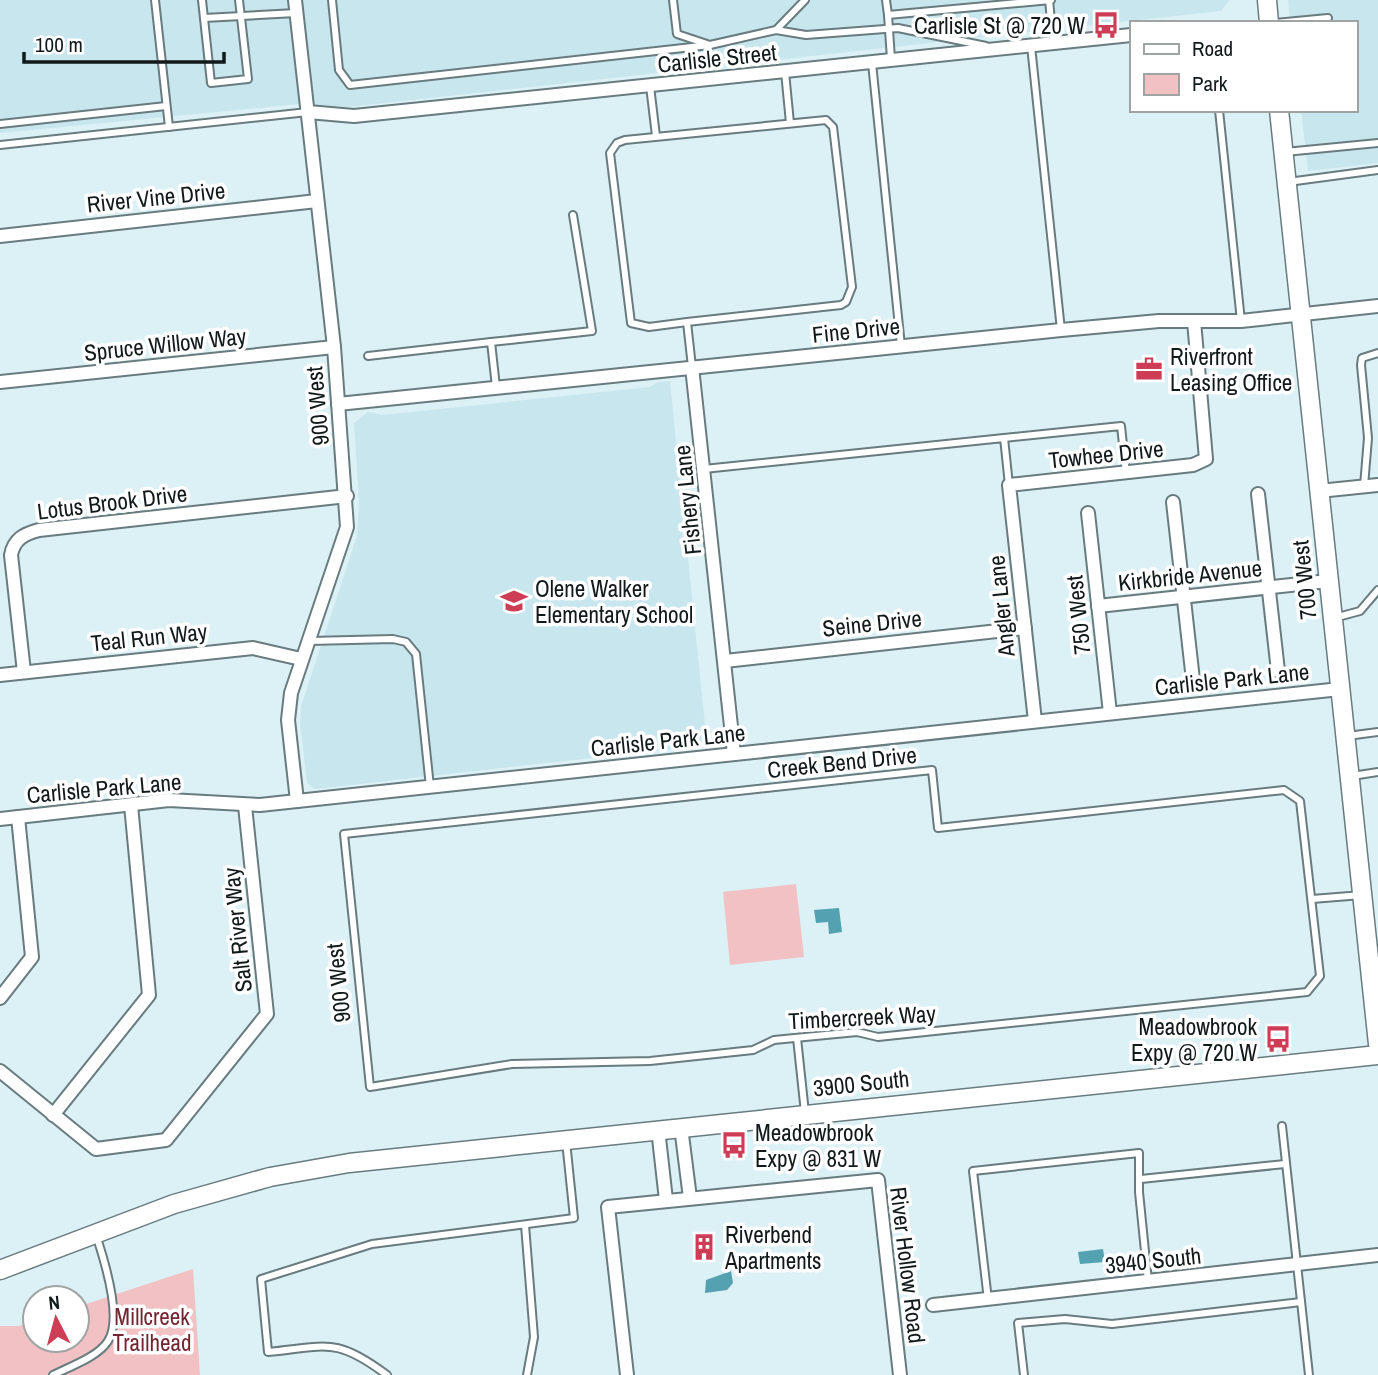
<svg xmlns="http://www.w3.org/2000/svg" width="1378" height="1375" font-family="'Archivo Narrow',sans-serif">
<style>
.built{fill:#c8e6ed}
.green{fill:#f1c1c3}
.water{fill:#54a2b1}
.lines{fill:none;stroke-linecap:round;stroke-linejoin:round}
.lane-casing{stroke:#687b7f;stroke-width:10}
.street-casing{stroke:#687b7f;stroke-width:16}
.secondary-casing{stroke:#687b7f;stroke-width:21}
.lane{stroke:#fff;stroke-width:6}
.street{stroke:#fff;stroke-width:12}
.secondary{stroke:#fff;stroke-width:18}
.labels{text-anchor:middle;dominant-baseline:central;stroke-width:7;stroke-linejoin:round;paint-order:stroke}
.poi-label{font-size:23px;fill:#11191a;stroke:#fff;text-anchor:start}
.street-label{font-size:23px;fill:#11191a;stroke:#fff}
.park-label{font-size:23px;fill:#732531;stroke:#fff}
</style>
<rect width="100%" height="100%" fill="#dcf1f5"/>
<g class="built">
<polygon points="0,0 1230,0 1221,11 348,107 300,104 0,133"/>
<polygon points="1288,0 1378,0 1378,163 1308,171 1301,110 1355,110 1355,23 1290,23"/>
<polygon points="670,381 707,745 315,789 307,783 300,721 302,703 357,536 359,501 354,423 368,412 382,415 650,387 658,382"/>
</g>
<g class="green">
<polygon points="796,884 804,957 730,965 723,892"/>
<polygon points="193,1269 200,1375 0,1375 0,1326 18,1326 35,1321 35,1340 77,1340 77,1307"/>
</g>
<g class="water">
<polygon points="839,908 842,932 829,934 828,922 816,923 814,910"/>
<polygon points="1103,1249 1105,1262 1080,1264 1078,1252"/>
<polygon points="731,1271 733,1283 727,1290 705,1293 706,1280"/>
</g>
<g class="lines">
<defs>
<g id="lane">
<polyline points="155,0 169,127"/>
<polyline points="202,0 211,83 248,79 239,0"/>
<polyline points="332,0 339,70 350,85 710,45"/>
<polyline points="673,0 677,34 710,45 776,30 806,35 898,28 986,46"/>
<polyline points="886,0 888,15 1051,0"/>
<polyline points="1049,0 1053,42"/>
<polyline points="888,15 891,59"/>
<polyline points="204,18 296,13"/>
<polyline points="1275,23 1328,18"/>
<polyline points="776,30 805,0"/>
<polyline points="1031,46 1061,330"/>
<polyline points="872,63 901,346"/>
<polyline points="785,72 790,123"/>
<polyline points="650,86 656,136"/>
<polyline points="1219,110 1241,321"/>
<polyline points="0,124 166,106"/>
<polyline points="0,145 308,112"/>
<polyline points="1285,152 1378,143"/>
<polyline points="1288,182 1378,170"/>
<polyline points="687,322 649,327 631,323 610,153 617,143 625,140 826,120 833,127 852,287 846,302 841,305 687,322 692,367"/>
<polyline points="491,342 592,331 573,215"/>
<polyline points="368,356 491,342 496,387"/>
<polyline points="1004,438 1121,426 1126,473"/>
<polyline points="704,469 1004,438 1009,485"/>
<polyline points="1364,486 1368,438 1361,365 1362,358 1378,353"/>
<polyline points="1334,618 1360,611 1378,590"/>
<polyline points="309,641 393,639 406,642 416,654 430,787"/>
<polyline points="1347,736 1378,732"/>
<polygon points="932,770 938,828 1284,790 1300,801 1320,976 1307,992 878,1037 857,1032 774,1040 753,1050 650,1061 512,1064 370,1087 344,834"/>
<polyline points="1352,776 1378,772"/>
<polyline points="1312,899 1362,895"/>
<polyline points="797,1038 805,1113"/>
<polyline points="1282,1126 1309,1375"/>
<polyline points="1141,1179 1285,1164"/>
<polyline points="525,1225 534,1337 527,1375"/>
<polyline points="988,1300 973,1171 1139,1153 1139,1192 1148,1281"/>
<path d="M53 1375C69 1367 98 1357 108 1341 123 1318 104 1259 96 1235"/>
<path d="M387 1375C336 1337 328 1346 268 1352L261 1279 372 1244 574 1218 566 1141"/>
<polyline points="1024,1375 1018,1323 1065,1319 1112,1324 1301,1302"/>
</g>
<g id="street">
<polyline points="295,0 334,347 347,527 291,693 288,720 297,801"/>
<polyline points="308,112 354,116 1131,35"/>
<polyline points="0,236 317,201"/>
<polyline points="692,367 734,754"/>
<polyline points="0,382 334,347"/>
<polyline points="338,404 1061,330 1159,321 1241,321 1378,306"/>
<polyline points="1319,491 1378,485"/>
<polyline points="1258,494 1278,671"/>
<polyline points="1173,502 1193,680"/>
<polyline points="1088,513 1110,713"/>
<polyline points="1098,606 1328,581"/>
<polyline points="725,661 1025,628"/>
<path d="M24 672 11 555C14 539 24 534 39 530L347 496"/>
<polyline points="0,675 253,648 301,659"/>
<polyline points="1035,721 1009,485 1193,465 1206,459 1194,321"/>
<polyline points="0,819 169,800 260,805 1340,689"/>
<polyline points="0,998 32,957 18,817"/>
<polyline points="0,1071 96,1149 166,1140 267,1014 245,806"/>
<polyline points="53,1115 149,995 131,805"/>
<polyline points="681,1127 690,1198"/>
<polyline points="658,1129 666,1200"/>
<polyline points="933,1305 1378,1255"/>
<polyline points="627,1375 608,1207 878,1180 900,1375"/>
</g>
<g id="secondary">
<polyline points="1267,0 1269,23"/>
<polyline points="1279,110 1378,1044"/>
<polyline points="0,1270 174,1204 270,1177 349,1163 1378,1055"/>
</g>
</defs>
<use href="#lane" class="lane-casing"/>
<use href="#street" class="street-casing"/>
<use href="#secondary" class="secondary-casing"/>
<use href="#lane" class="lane"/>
<use href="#street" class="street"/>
<use href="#secondary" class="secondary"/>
</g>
<defs>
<symbol id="bus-bare" viewBox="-9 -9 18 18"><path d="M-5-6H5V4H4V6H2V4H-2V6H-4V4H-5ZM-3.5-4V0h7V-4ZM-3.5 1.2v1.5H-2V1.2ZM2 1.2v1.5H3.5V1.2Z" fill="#cd3d56" stroke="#fff" stroke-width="2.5" paint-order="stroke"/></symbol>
<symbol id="office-bare" viewBox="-9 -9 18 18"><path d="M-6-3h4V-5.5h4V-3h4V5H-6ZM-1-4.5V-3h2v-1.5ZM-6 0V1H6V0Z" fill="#cd3d56" stroke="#fff" stroke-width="2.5" paint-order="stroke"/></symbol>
<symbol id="school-bare" viewBox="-9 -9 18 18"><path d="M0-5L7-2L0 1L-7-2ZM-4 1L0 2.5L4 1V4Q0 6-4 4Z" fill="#cd3d56" stroke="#fff" stroke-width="2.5" paint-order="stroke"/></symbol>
<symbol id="building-bare" viewBox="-9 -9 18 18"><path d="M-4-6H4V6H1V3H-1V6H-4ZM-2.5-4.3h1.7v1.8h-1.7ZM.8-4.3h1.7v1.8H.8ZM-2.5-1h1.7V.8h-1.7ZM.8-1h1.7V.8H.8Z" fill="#cd3d56" stroke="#fff" stroke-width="2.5" paint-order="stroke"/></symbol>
</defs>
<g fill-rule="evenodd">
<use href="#bus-bare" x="1087" y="6" width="38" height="38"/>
<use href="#office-bare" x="1130" y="350" width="38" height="38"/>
<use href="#school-bare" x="495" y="582" width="38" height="38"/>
<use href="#bus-bare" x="1259" y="1020" width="38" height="38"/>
<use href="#bus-bare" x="715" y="1126" width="38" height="38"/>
<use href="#building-bare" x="685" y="1228" width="38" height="38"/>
</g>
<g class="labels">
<g class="poi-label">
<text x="1085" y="25" text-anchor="end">Carlisle St @ 720 W</text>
<text x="1170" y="356">Riverfront<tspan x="1170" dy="26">Leasing Office</tspan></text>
<text x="535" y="588">Olene Walker<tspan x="535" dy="26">Elementary School</tspan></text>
<text x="1257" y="1026" text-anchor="end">Meadowbrook<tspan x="1257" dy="26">Expy @ 720 W</tspan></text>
<text x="755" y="1132">Meadowbrook<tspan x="755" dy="26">Expy @ 831 W</tspan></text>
<text x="725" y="1234">Riverbend<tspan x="725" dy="26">Apartments</tspan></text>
</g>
<g class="street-label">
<text transform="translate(717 58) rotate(-6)">Carlisle Street</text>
<text transform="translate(156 197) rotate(-6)">River Vine Drive</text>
<text transform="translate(856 330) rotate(-6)">Fine Drive</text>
<text transform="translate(165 344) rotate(-6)">Spruce Willow Way</text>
<text transform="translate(317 406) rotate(-95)">900 West</text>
<text transform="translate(1106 454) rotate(-6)">Towhee Drive</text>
<text transform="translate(687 500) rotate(-96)">Fishery Lane</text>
<text transform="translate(112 502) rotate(-7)">Lotus Brook Drive</text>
<text transform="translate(1190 575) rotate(-6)">Kirkbride Avenue</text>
<text transform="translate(1304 580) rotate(-96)">700 West</text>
<text transform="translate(1001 606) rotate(-96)">Angler Lane</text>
<text transform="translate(1078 615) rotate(-96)">750 West</text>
<text transform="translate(872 623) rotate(-6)">Seine Drive</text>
<text transform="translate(149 637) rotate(-6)">Teal Run Way</text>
<text transform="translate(1232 679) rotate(-6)">Carlisle Park Lane</text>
<text transform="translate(668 740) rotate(-6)">Carlisle Park Lane</text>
<text transform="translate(842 762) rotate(-6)">Creek Bend Drive</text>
<text transform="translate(104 788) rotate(-5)">Carlisle Park Lane</text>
<text transform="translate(237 930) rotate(-96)">Salt River Way</text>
<text transform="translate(338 983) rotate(-96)">900 West</text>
<text transform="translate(862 1017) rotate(-3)">Timbercreek Way</text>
<text transform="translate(861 1083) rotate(-6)">3900 South</text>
<text transform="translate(1153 1260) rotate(-6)">3940 South</text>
<text transform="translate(908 1265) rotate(83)">River Hollow Road</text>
</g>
<g class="park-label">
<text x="152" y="1316">Millcreek<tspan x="152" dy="26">Trailhead</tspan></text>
</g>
</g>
<rect x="1130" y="21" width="228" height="91" fill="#ffffff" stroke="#a0a3a3" stroke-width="2"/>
<rect x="1144" y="44" width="35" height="10" fill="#ffffff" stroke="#a0a3a3" stroke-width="2"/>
<text x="1192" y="56" font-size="21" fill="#11191a">Road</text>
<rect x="1144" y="74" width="35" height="21" fill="#f1c1c3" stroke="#a0a3a3" stroke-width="2"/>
<text x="1192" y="91" font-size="21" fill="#11191a">Park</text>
<g transform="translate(56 1319) rotate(354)"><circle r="33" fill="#ffffff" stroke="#a0a3a3" stroke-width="2"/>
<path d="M0-5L12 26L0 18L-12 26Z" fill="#cd3d56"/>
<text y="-10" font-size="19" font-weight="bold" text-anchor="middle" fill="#11191a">N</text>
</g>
<path d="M24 52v10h200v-10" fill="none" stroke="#11191a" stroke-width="3.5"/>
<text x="35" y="52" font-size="21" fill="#11191a" stroke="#ffffff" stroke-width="5" paint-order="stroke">100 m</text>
</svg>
